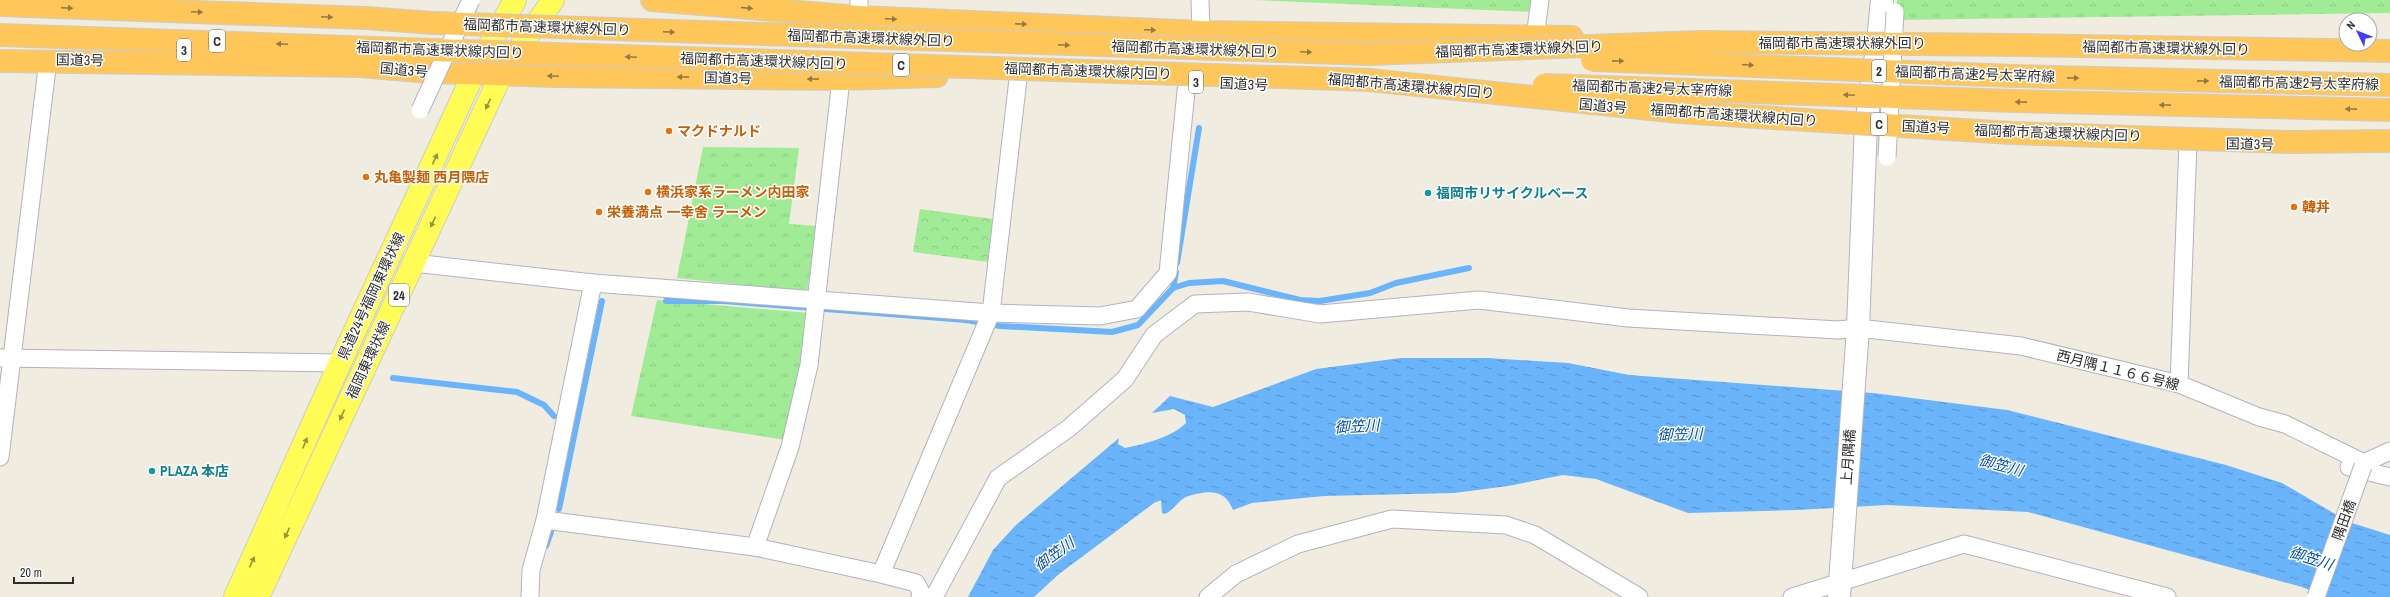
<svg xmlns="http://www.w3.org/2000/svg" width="2390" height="597" font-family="'Archivo Narrow','Noto Sans JP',sans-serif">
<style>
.grass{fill:url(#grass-tufts)}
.park{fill:url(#park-crowns)}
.water{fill:url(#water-ripples)}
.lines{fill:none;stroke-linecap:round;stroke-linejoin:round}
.stream{stroke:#69b4fa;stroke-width:6}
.street-casing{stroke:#b3b2c2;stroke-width:19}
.secondary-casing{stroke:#b3b2c2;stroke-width:24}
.primary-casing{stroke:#cdcdcd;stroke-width:24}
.highway-casing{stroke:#cdcdcd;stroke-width:24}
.street{stroke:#fff;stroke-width:17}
.secondary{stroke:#fff;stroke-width:22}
.primary{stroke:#fefc55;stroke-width:22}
.highway{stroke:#ffc65a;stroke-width:22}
.street-bridge-casing{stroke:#b3b2c2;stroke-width:19;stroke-linecap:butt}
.highway-bridge-casing{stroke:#cdcdcd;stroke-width:24;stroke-linecap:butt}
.street-bridge{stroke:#fff;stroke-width:17}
.highway-bridge{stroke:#ffc65a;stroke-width:22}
.oneway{fill:#967a44}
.oneway2{fill:#969441}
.food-dot{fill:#e8710a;stroke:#fff;stroke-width:1.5}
.culture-dot{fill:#0f9aa8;stroke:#fff;stroke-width:1.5}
.labels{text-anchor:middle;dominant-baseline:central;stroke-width:3;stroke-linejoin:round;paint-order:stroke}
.shield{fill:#fff;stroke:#6c6c6c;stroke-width:1}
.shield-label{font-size:13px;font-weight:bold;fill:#2d2d2d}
.street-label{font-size:14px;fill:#2d2d2d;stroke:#fff}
.food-label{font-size:14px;font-weight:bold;fill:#c56008;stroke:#fff;text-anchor:start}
.culture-label{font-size:14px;font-weight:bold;fill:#0d838f;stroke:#fff;text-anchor:start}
.water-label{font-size:15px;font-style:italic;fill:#014cad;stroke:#fff}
</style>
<defs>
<pattern id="grass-tufts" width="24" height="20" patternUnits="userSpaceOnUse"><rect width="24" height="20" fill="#a1eb96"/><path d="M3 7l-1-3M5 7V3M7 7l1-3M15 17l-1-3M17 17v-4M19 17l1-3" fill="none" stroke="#8bca82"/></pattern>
<pattern id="park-crowns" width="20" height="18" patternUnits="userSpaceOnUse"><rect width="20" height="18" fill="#a1eb96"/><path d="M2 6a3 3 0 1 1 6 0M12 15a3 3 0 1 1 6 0" fill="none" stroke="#8bca82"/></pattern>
<pattern id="water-ripples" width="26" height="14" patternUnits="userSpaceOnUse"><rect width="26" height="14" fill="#69b4fa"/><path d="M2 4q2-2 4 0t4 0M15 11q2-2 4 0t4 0" fill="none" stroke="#5793cb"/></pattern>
</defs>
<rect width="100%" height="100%" fill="#f0ecdf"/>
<g class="grass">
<polygon points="1254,0 1533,0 1534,12"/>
<polygon points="1897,0 2390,0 2390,13 1895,20"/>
<polygon points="703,147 799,148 789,224 817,226 807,292 677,278"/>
<polygon points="657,300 809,313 806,350 786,440 631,416"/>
</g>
<polygon class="park" points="920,209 993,219 988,262 913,252"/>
<path class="water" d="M1401 358H1488L1568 363 1629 375 1873 393 2007 410 2226 465 2282 483 2349 522 2390 535V597H2327L2302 587 2028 512 1887 505 1797 510 1688 513 1596 479 1563 475 1508 486 1454 493 1324 496 1252 503 1233 510C1226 492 1214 490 1196 494 1192 495 1187 496 1184 498 1177 503 1173 510 1165 514L1162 513 1161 500 1154 503 1059 574 1034 597H968L993 550 1016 525 1119 438 1118 444 1125 448C1145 444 1172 437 1186 423L1185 415 1174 409 1152 413 1170 396 1213 407 1316 369Z"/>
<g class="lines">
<g class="stream">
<polyline points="1177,263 1199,128"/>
<polyline points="1173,288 1189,283 1223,281 1300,300 1320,301 1370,293 1396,283 1469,268"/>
<polyline points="666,301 724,301 966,320 1000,326 1112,332 1127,328 1138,325 1173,288 1176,272"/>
<polyline points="393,378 517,392 544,405 554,416"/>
<polyline points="559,509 602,301"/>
<polyline points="546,546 551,532"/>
</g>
<defs>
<g id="street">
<polyline points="859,0 859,17"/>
<polyline points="1200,0 1201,32"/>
<polyline points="1535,37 1540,0"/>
<polyline points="414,263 593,283 991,313 1100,316 1137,309 1168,273 1187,81"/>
<polyline points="0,358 340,363"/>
<polyline points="2179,384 2188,142"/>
<polyline points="0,457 48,60"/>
<polyline points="2363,466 2364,463 2390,451"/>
<polyline points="2349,467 2390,477"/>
<polyline points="545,520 755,547 881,574"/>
<polyline points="755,547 790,447 809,365 841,79"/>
<polyline points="530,597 531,570 545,520 593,283"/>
<polyline points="920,597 922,594 916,583 881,574 991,313 1018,79"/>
<polyline points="934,597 998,478 1069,428 1125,379 1154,335 1195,304 1248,302 1320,314 1479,300 1628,318 1838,330 1858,328 2021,346 2179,384 2259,417 2285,424 2364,463"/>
<polyline points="1208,597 1236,574 1298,544 1392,519 1506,525 1535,535 1639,597"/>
<polyline points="1792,597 1964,544 2167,597"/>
</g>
<polyline id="secondary" points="1839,597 1858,328 1866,124 1878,41 1882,0"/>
<g id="primary">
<polyline points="235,597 340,363 474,73 515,0"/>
<polyline points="258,597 502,73 553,0"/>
</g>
<g id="highway">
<polyline points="652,0 859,17 1201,32 1572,37"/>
<polyline points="0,5 365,18 434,23"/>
<polyline points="0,35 433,50"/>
<polyline points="0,61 360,66 430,72 553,76 841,79 937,76"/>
</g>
</defs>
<use href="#street" class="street-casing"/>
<use href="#secondary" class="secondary-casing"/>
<use href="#primary" class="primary-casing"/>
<use href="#highway" class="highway-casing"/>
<use href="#street" class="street"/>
<use href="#secondary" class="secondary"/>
<use href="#primary" class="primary"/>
<use href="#highway" class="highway"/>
<defs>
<g id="street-bridge">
<polyline points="420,110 471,0"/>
<polyline points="1887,157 1895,12"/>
<polyline points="2316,597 2363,466"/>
</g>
<g id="highway-bridge">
<polyline points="434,23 1369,54 1699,42 2019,45 2390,51"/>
<polyline points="433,50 1369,80 1679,112 2011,133 2291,142 2390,141"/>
<polyline points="1592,60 2015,76 2390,85"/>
<polyline points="1544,85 2015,101 2390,110"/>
</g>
</defs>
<use href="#street-bridge" class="street-bridge-casing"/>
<use href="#highway-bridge" class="highway-bridge-casing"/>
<use href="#street-bridge" class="street-bridge"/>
<use href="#highway-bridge" class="highway-bridge"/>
</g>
<defs><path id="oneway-solid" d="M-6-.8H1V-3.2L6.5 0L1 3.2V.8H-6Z"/></defs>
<g class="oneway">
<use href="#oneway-solid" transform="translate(67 8) rotate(2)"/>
<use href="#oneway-solid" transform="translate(747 8) rotate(5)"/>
<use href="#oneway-solid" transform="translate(197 12) rotate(2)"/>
<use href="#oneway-solid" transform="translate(327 17) rotate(2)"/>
<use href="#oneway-solid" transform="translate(891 19) rotate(2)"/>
<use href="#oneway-solid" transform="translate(1021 24) rotate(2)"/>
<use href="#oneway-solid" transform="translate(1150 30) rotate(2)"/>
<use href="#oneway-solid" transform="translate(669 32) rotate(2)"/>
<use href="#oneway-solid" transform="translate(282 44) rotate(-178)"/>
<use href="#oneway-solid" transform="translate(1064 45) rotate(2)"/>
<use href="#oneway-solid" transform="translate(1306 52) rotate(2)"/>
<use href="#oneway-solid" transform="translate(631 57) rotate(-178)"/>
<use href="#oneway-solid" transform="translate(1618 61) rotate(1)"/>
<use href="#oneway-solid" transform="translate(1748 65) rotate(2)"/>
<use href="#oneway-solid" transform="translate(553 76) rotate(-178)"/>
<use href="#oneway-solid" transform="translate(683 77) rotate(-179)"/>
<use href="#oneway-solid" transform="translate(2073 78) rotate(1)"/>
<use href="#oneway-solid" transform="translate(813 79) rotate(-179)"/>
<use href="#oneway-solid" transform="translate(2203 81) rotate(1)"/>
<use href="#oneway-solid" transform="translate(1849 95) rotate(-178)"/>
<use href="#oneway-solid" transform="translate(2021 102) rotate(-179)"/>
<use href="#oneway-solid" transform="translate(2165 105) rotate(-179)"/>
<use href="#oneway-solid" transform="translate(2351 109) rotate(-179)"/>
</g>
<g class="oneway2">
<use href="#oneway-solid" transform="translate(488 104) rotate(115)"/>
<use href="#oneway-solid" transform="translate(435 159) rotate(-65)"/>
<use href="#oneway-solid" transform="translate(433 222) rotate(115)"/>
<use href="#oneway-solid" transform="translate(342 415) rotate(115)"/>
<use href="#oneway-solid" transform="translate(305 443) rotate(-67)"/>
<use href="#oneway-solid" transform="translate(287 533) rotate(115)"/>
<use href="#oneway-solid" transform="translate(252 562) rotate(-65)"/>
</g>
<g class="food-dot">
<circle cx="669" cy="131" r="4"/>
<circle cx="366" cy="177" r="4"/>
<circle cx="648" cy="192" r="4"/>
<circle cx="2294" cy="207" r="4"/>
<circle cx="599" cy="212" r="4"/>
</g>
<g class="culture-dot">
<circle cx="1428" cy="193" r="4"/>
<circle cx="152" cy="471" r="4"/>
</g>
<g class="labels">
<g class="shield">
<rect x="209" y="30" width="16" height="22" rx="3"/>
<rect x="177" y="39" width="14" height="22" rx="3"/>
<rect x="893" y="54" width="16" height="22" rx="3"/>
<rect x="1872" y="60" width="14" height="22" rx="3"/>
<rect x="1189" y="71" width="14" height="22" rx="3"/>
<rect x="1871" y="113" width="16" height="22" rx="3"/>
<rect x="389" y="284" width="20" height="22" rx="3"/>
</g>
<g class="shield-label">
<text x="217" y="41">C</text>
<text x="184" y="50">3</text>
<text x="901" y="65">C</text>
<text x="1879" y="71">2</text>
<text x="1196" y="82">3</text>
<text x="1879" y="124">C</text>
<text x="399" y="295">24</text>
</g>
<g class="street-label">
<text transform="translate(547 27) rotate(2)">福岡都市高速環状線外回り</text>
<text transform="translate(871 38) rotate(2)">福岡都市高速環状線外回り</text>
<text x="1842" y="43">福岡都市高速環状線外回り</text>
<text transform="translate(2166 48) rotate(1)">福岡都市高速環状線外回り</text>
<text transform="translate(1195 49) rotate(2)">福岡都市高速環状線外回り</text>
<text transform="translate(1519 49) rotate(-2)">福岡都市高速環状線外回り</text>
<text transform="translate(440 50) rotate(2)">福岡都市高速環状線内回り</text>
<text transform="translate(80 60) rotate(1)">国道3号</text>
<text transform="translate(764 61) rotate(2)">福岡都市高速環状線内回り</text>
<text transform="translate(404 70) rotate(5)">国道3号</text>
<text transform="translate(1088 71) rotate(2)">福岡都市高速環状線内回り</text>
<text transform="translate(1975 74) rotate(2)">福岡都市高速2号太宰府線</text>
<text transform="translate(728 78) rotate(1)">国道3号</text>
<text transform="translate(2299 83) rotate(1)">福岡都市高速2号太宰府線</text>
<text transform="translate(1244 84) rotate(3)">国道3号</text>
<text transform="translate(1411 86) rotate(5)">福岡都市高速環状線内回り</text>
<text transform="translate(1652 88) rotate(2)">福岡都市高速2号太宰府線</text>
<text transform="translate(1603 106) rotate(5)">国道3号</text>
<text transform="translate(1734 115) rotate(4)">福岡都市高速環状線内回り</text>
<text transform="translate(1926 127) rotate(3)">国道3号</text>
<text transform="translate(2058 133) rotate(2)">福岡都市高速環状線内回り</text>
<text transform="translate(2250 144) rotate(1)">国道3号</text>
<text transform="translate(371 296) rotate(-65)">県道24号福岡東環状線</text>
<text transform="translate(368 360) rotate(-65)">福岡東環状線</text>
<text transform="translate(2118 370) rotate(14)">西月隅１１６６号線</text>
<text transform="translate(1848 457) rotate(-86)">上月隅橋</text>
<text transform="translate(2344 520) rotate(-70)">隅田橋</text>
</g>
<g class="food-label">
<text x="677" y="131">マクドナルド</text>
<text x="374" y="177">丸亀製麺 西月隈店</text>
<text x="656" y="192">横浜家系ラーメン内田家</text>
<text x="2302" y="207">韓丼</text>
<text x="607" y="212">栄養満点 一幸舍 ラーメン</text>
</g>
<g class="culture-label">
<text x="1436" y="193">福岡市リサイクルベース</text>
<text x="160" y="471">PLAZA 本店</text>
</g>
<g class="water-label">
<text transform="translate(1357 426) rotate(-3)">御笠川</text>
<text transform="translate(1680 434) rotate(-1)">御笠川</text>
<text transform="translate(2001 465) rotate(15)">御笠川</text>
<text transform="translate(1054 554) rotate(-36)">御笠川</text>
<text transform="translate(2311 558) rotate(18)">御笠川</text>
</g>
</g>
<g transform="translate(2358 32) rotate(313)"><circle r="19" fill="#ffffff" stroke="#ababab"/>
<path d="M0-3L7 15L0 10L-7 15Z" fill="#433cff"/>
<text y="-6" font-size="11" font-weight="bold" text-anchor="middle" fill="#2d2d2d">N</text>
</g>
<path d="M14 577v6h59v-6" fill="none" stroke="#2d2d2d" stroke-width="2"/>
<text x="20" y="577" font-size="12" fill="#2d2d2d" stroke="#ffffff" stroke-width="3" paint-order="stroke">20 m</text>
</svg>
